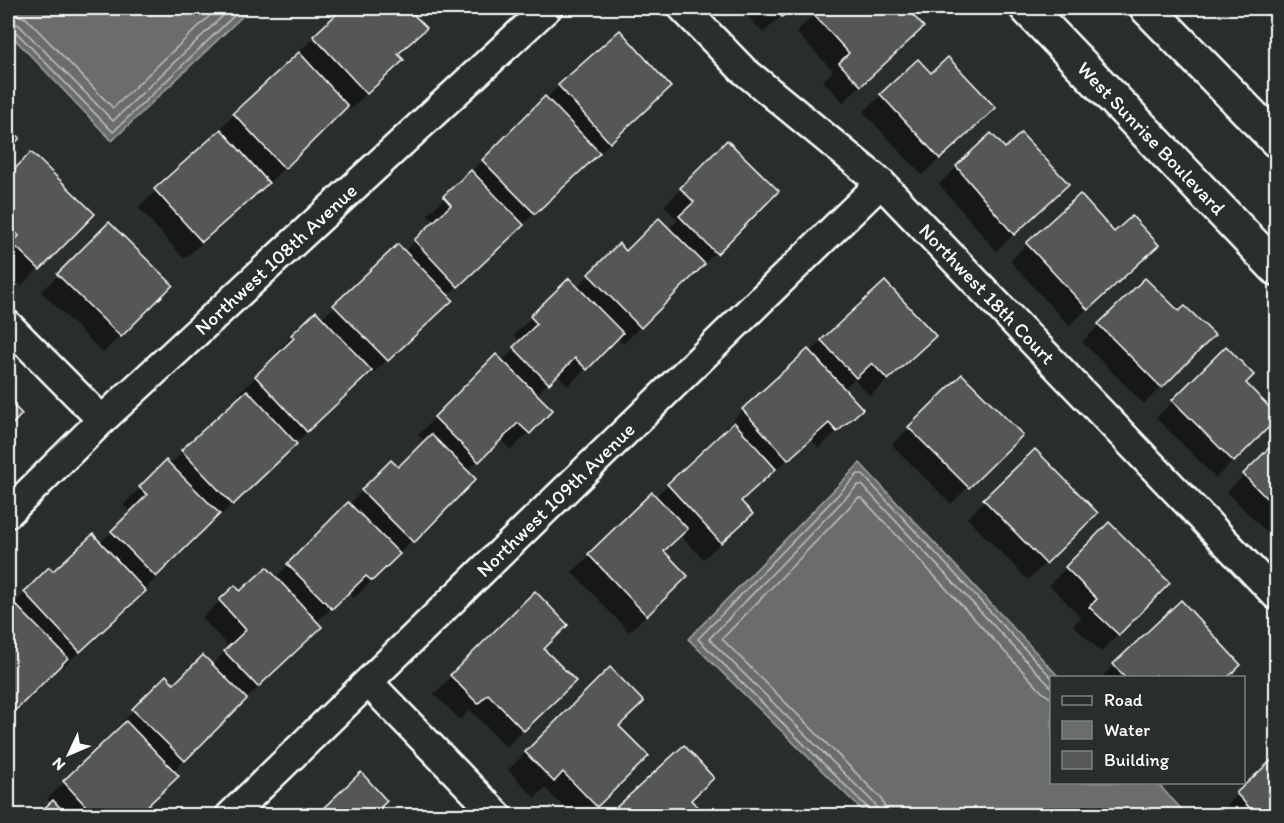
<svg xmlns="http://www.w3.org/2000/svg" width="1284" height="823" font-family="Itim,sans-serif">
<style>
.water{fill:#6a6c6d;stroke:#a6a7a7;stroke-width:1.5}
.shadow{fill:#0007}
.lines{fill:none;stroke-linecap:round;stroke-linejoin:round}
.shore{stroke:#c3c4c5;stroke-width:1.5}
.building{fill:#555758;stroke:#fff;stroke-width:1.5}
.minor-casing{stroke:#fff;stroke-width:33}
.trunk-casing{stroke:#fff;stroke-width:38}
.minor{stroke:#2a2d2e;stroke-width:28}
.trunk{stroke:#2a2d2e;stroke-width:33}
.labels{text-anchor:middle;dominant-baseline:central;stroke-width:6;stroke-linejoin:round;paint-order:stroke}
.street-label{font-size:20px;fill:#fff;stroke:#2a2d2e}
</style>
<rect width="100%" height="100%" fill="#2a2d2e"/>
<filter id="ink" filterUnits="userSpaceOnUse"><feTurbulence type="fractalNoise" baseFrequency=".0167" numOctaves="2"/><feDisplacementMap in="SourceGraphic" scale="12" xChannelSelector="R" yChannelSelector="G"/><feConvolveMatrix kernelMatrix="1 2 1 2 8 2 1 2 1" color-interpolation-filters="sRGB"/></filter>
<g filter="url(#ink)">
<g class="water">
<polygon points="8,8 251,8 112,141 8,32"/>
<polygon points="860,463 1059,677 1052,678 1052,782 1157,783 1187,815 867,815 688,639"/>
</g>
<g class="shadow">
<polygon points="345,8 405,8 424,28 397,55 385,77 349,110 346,107 267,185 184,259 138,207 219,134 217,132 234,114"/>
<polygon points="740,8 790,8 763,33"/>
<polygon points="821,8 904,8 922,27 843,102 823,81 833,71 796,32"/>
<polygon points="918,61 976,125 922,175 863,112"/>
<polygon points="559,86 669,87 447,296 434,317 369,377 367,374 215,521 213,519 127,608 62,668 59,665 8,716 8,616 10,613 8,610 25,593 100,543 131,513 123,505 166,462 169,465 241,398 238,394 278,356 275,353 292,336 321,318 404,252 435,222 427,215"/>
<polygon points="991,135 1049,201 996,251 939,184"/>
<polygon points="727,142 777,191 623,344 617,338 568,386 557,374 536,395 551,410 511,450 500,439 466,472 474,479 354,598 347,592 316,623 303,644 172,772 136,816 38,816 51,804 47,799 119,730 116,728 166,678 174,686 211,666 229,647 202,618 220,601 235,587 240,593 275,578 391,462 398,469 425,442 418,435 496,356 502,361 521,342 514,335 569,280 576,288 619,246 626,253 669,229 678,220 664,206"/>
<polygon points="31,154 93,214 21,286 8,273 8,178"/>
<polygon points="109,224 170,285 103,353 41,292"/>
<polygon points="1114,234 1157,245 1069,326 1010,261 1027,244"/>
<polygon points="1145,280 1179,313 1213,335 1144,404 1082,342"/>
<polygon points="822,341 917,353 870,396 854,379 843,390 861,409 819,448 811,439 739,502 734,531 703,559 680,535 663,552 669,593 629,632 572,572 728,430 725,428 743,410"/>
<polygon points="1226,348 1244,383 1276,418 1216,478 1156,418"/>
<polygon points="962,376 1021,435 951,504 892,445"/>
<polygon points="1276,443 1276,542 1227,492"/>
<polygon points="1035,451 1096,513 1028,580 967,518"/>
<polygon points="1109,525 1168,583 1101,652 1073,625 1081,617 1049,585"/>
<polygon points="535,593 542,649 573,681 506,747 470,710 460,720 434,694"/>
<polygon points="1181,602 1226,678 1101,678 1114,665"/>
<polygon points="610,669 617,726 647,756 587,816 572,816 545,788 535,798 508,770"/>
<polygon points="1276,758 1276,816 1224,816 1220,812"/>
</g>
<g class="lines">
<g class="shore">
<polyline points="8,12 26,18 113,108 218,8"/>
<polyline points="8,21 19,25 113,121 231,8"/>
<polyline points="8,28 14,30 113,132 242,8"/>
<polyline points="871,816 869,809 698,639 858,474 862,474 1052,678"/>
<polyline points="879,816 875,804 709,639 858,485 862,485 1052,688"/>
<polyline points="888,816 881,798 722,639 858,498 862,498 1042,692 1052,699"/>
</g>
</g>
<g class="building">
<polygon points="343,8 407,8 427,28 398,54 404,60 367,94 313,36"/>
<polygon points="773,8 791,8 782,17"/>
<polygon points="818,8 906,8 924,27 861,86 839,63 849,53 812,13"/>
<polygon points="620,30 671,87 610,143 558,85"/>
<polygon points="299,52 348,106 285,169 233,113"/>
<polygon points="948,57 996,108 940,159 880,94 918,59 931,73"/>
<polygon points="545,96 600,153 535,214 482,160"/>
<polygon points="8,126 20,138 8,150"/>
<polygon points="221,129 269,183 202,242 154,189"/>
<polygon points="991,133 1005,148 1021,133 1069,184 1014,235 956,166"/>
<polygon points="727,140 779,191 717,254 679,216 694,202 680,188"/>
<polygon points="31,152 95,214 40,270 12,243 19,236 8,225 8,176"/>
<polygon points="471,170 524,225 458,287 414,240 451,205 443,196"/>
<polygon points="1080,194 1114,232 1132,216 1159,245 1088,310 1026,243"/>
<polygon points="659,218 705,264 641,328 588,274 619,243 626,251"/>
<polygon points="109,222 173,285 121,337 57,274"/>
<polygon points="398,244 453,300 388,361 333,305"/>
<polygon points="569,278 623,333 587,370 575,358 549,384 513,347 537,324 530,316"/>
<polygon points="1145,278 1179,311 1185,306 1215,335 1162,388 1098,324"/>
<polygon points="885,281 936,336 888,380 872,363 856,378 821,340"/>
<polygon points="316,311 372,371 307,432 255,376 294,338 291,335"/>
<polygon points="1226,346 1254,375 1246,383 1276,414 1276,420 1234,462 1172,400"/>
<polygon points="808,349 863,409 837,432 829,423 788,460 742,409"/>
<polygon points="496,354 553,410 530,434 518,423 479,462 434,417"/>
<polygon points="962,374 1023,435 969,488 908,427"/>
<polygon points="247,390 297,444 233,505 181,450"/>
<polygon points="8,400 22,414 8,429"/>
<polygon points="734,422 776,469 741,501 753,514 721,543 667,484"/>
<polygon points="431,434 476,479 414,543 361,490 391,460 398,467"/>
<polygon points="1276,441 1276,508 1243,474"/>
<polygon points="1035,449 1098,513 1046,564 983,499"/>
<polygon points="166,460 220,514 156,577 111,531 147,495 139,487"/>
<polygon points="652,492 688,529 664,551 688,576 647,616 588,554"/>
<polygon points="348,502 400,554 372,581 366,576 332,609 287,564"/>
<polygon points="1109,522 1170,583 1119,635 1089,607 1097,599 1065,567"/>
<polygon points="93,534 146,591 80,652 24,592 49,567 53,571"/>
<polygon points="267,567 322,627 258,687 224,651 246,630 219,600 235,585 240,591"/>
<polygon points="535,591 568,625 544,649 576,681 524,731 488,694 478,704 450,675"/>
<polygon points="1181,600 1241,665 1227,678 1158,678 1156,675 1154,678 1125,678 1113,664"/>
<polygon points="16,605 68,658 8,718 8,614"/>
<polygon points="203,655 247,699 185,761 132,709 166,675 174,684"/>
<polygon points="610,667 644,702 619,726 649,756 597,807 563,772 554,782 525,752"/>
<polygon points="126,721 179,776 137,816 95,816 63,781"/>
<polygon points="684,745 714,778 691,800 706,816 607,816"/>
<polygon points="1276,756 1276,810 1270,816 1257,816 1236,793"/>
<polygon points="361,772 387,801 381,807 389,816 315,816"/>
<polygon points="53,800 68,816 36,816"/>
</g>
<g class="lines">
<defs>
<g id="minor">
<path id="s1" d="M683 8 742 69 881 183 1276 595"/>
<polyline points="8,325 102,420"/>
<path id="s2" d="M8 513 102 420 547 8"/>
<polyline points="369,683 498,816"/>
<path id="s3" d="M230 816 881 183"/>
</g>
<g id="trunk">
<path id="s4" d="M1027 8 1276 268"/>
<polyline points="1147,8 1276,140"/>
</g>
</defs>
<use href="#minor" class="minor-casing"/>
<use href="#trunk" class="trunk-casing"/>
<use href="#minor" class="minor"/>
<use href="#trunk" class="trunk"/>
</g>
</g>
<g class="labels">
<g class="street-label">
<text stroke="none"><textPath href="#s4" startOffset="180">West Sunrise Boulevard</textPath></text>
<text stroke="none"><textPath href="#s2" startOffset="369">Northwest 108th Avenue</textPath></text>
<text stroke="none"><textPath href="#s1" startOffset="418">Northwest 18th Court</textPath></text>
<text stroke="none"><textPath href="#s3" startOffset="454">Northwest 109th Avenue</textPath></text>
</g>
</g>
<rect width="1284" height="823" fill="none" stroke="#2a2d2e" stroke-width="30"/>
<rect x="15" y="15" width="1254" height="793" fill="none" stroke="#fff" stroke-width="2" filter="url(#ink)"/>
<rect x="1050" y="676" width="195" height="108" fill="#2a2d2e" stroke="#7f8182" stroke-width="1.5"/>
<rect x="1062" y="696" width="30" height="9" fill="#2a2d2e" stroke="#7f8182" stroke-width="1.5"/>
<text x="1104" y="706" font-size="18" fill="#ffffff">Road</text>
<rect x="1062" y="721" width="30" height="18" fill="#6a6c6d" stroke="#7f8182" stroke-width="1.5"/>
<text x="1104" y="736" font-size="18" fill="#ffffff">Water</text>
<rect x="1062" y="751" width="30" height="18" fill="#555758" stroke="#7f8182" stroke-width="1.5"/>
<text x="1104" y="766" font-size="18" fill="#ffffff">Building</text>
<g transform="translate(69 754) rotate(226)" stroke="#2a2d2e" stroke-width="4.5" paint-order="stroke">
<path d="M0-4.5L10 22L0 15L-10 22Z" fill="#ffffff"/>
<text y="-9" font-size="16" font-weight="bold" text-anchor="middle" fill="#ffffff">N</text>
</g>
</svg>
